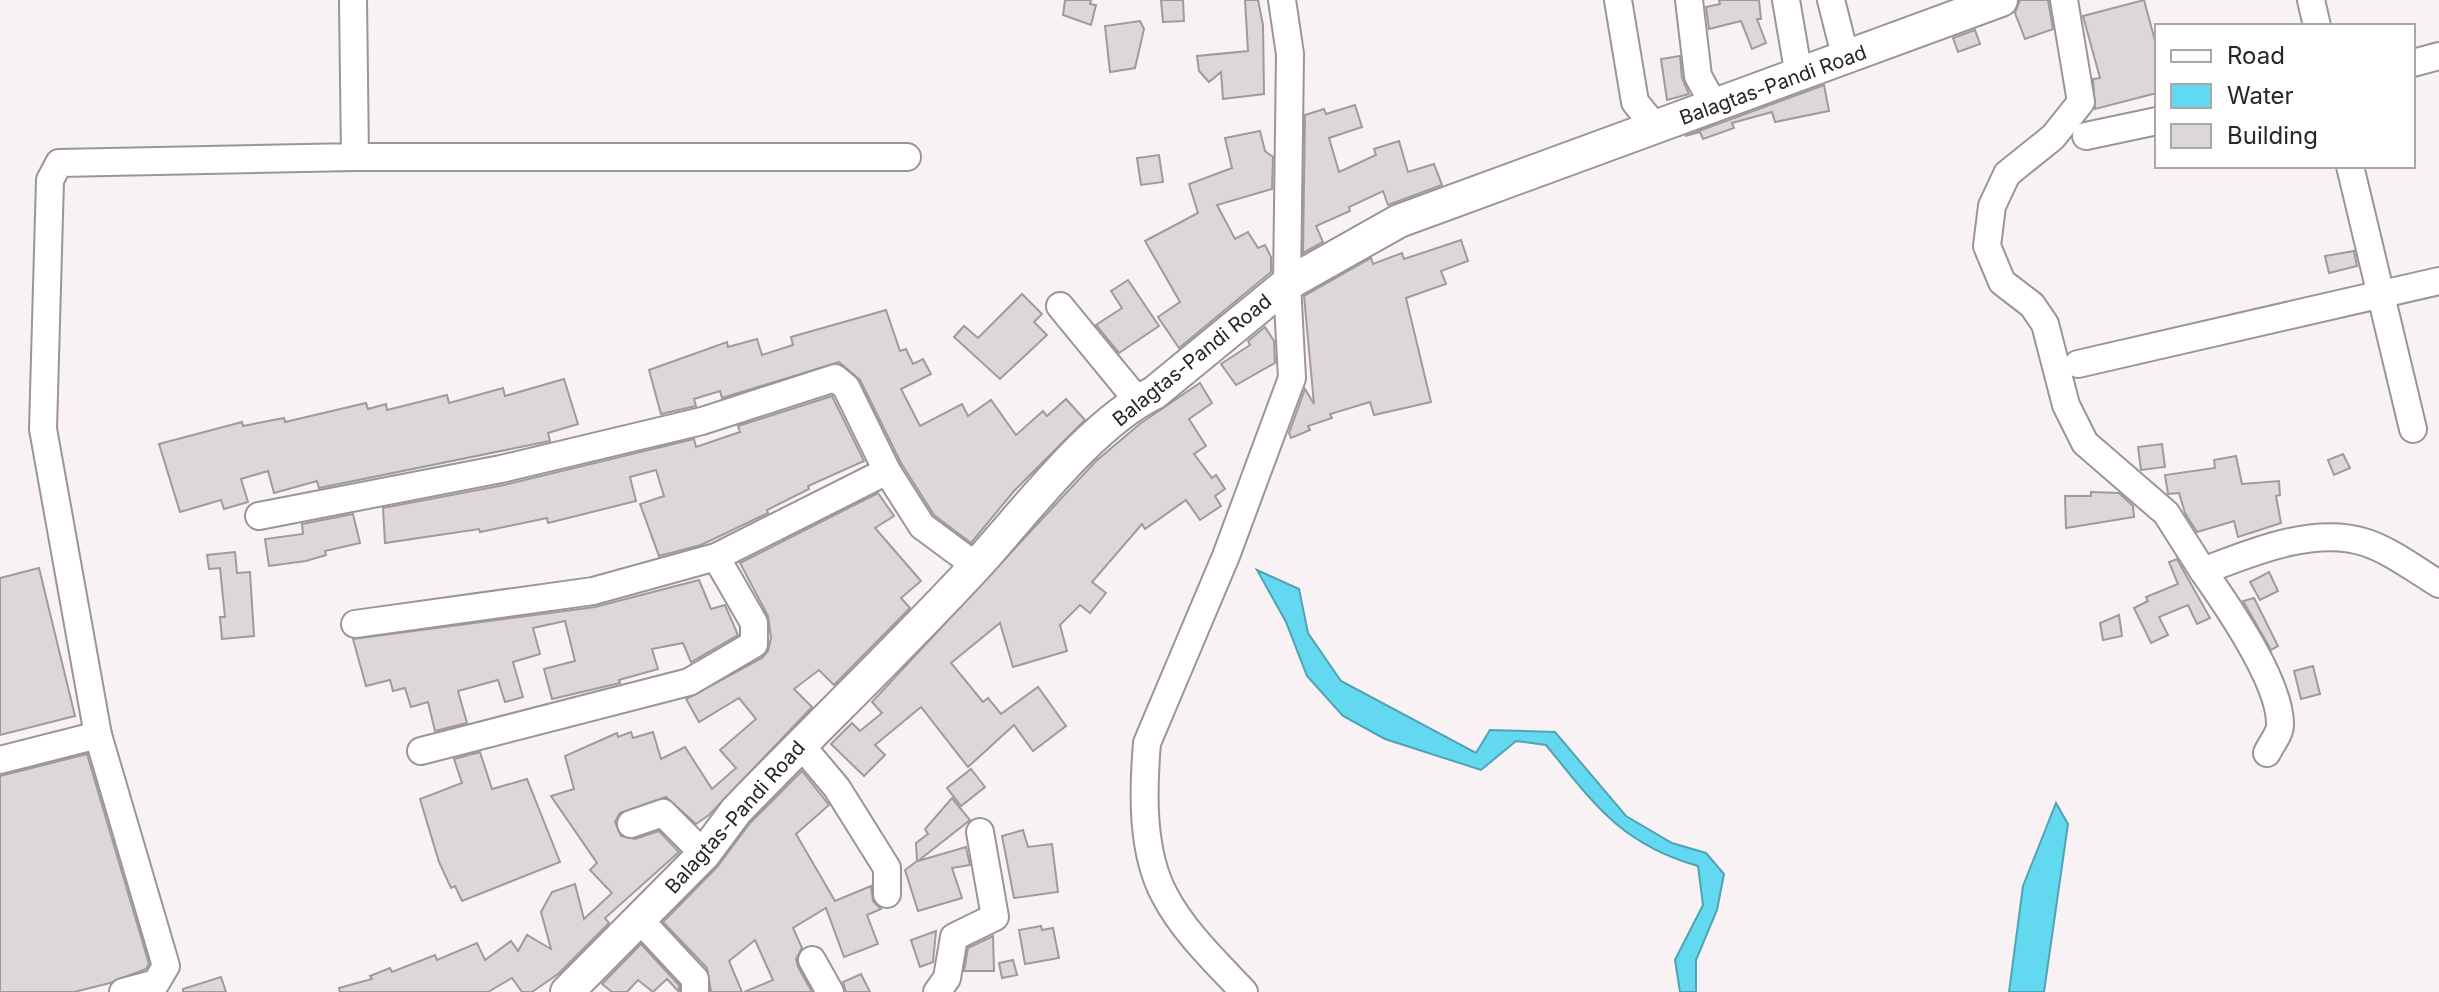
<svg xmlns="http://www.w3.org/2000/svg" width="2439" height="992" font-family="Inter,sans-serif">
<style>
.water{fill:#62d8f1;stroke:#51a3b4;stroke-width:2}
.building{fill:#ded7da;stroke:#a09a9c;stroke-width:2}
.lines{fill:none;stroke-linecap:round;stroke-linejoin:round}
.minor-casing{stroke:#9b9597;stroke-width:30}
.major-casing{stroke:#9b9597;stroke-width:36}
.minor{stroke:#fff;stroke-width:26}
.major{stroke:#fff;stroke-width:32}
.labels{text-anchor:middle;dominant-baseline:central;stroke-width:6;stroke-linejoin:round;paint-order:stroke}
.street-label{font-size:20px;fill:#282627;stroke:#fff}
</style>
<rect width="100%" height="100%" fill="#f9f2f4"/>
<g class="water">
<path d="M1257 570 1299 589 1308 633 1341 681 1476 753 1490 730 1555 732 1626 816 1672 843 1706 853 1724 874 1717 910 1696 960V992H1680L1675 960 1703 905 1698 866C1621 844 1594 804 1546 745L1516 741 1481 770 1385 739 1343 716 1307 676 1286 622Z"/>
<polygon points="2056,803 2068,824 2044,992 2009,992 2023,886"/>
</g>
<g class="building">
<polygon points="1065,0 1091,0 1090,4 1096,5 1091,25 1063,15"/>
<polygon points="1161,0 1183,0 1184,21 1163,22"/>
<polygon points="1245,0 1258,0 1263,25 1264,94 1223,99 1221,72 1209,82 1199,71 1197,56 1248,51"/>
<polygon points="1719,0 1759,0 1761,19 1757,19 1766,43 1752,49 1741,21 1709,29 1706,7 1720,4"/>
<polygon points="2020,0 2048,0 2053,29 2025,39 2015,13"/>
<polygon points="2144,0 2157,48 2157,93 2095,109 2093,79 2100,78 2083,16"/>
<polygon points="1140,21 1144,29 1135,68 1110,72 1105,26"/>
<polygon points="1975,30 1980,44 1958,52 1953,38"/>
<polygon points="1680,56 1682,78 1689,94 1667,100 1661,59"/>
<polygon points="1824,85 1829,111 1775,122 1772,112 1732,123 1734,128 1703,139 1700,132 1685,136"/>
<polygon points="1355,105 1362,127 1329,138 1339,172 1376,155 1374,149 1399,141 1408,172 1434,164 1442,185 1388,205 1383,191 1349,207 1350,211 1316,226 1323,242 1303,253 1305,115 1324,109 1326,114"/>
<polygon points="1260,131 1265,151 1273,157 1272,189 1217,205 1235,239 1248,232 1258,248 1265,245 1271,257 1271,272 1179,348 1158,317 1180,302 1145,241 1198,213 1189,184 1232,168 1225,138"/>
<polygon points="1159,155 1163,182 1141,185 1137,158"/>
<polygon points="1461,240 1468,261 1441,271 1446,284 1406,298 1431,402 1374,415 1370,402 1330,414 1332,418 1308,426 1310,430 1291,438 1289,433 1305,389 1314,404 1304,296 1371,258 1373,264 1402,253 1404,259"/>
<polygon points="2354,251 2357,266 2329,273 2325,256"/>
<polygon points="1128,280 1159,326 1119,353 1096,325 1122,308 1111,291"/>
<polygon points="1022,294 1042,314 1034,322 1047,335 1000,379 954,337 964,326 978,338"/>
<polygon points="886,310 900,351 906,349 913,364 923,359 931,374 901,389 920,426 962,404 968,416 991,400 1016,435 1043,411 1047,416 1066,399 1085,420 1014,491 971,543 934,515 901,463 860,380 839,362 722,398 720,391 694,399 696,406 661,414 649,370 727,342 728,347 757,339 762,355 793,345 791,337"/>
<polygon points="1265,327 1274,341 1275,363 1236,385 1221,364 1250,345 1248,341"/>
<polygon points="564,379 578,424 548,433 550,441 319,488 317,481 274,493 268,471 241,479 248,502 224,509 221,500 180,512 159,444 242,422 243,426 284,418 285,422 366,403 368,409 386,404 387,410 447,395 449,403 503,388 505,396"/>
<polygon points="1200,383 1212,403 1189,419 1206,446 1194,454 1212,478 1216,475 1225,489 1215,496 1221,506 1200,520 1186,500 1145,529 1142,524 1092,582 1106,593 1090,613 1080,605 1060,625 1067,651 1013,667 1000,623 951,663 983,702 988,698 1001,714 1038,687 1066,726 1033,751 1014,725 968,767 921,707 875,745 885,755 864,776 831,744 852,723 860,731 882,713 872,702 1096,461 1141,423"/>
<polygon points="832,396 864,461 808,486 809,489 767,510 768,513 701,545 659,556 640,504 664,496 656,470 630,477 636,501 548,523 547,518 480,532 479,529 385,543 383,508 504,485 694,439 696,447 740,432 738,426"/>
<polygon points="2162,444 2165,467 2141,470 2138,447"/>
<polygon points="2343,454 2350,468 2334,475 2328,460"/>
<polygon points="2236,456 2242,484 2279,481 2280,495 2276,496 2281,523 2238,537 2234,521 2197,532 2185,513 2179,493 2168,494 2165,475 2215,468 2214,460"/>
<polygon points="2091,492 2119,493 2133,506 2134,517 2066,528 2065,496 2091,496"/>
<polygon points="878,493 894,516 875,528 921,581 901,598 910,608 834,685 819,670 794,689 812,707 709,815 696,824 666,797 620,813 615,822 621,836 635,839 659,831 679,852 605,918 609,923 558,974 532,992 522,992 512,978 488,992 340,992 339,988 372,979 370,976 390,968 392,972 435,955 437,960 477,943 485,960 511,941 518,951 527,935 551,949 541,912 552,892 575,884 584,919 612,893 590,870 597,863 551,796 574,789 565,756 617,733 618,737 631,732 633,738 653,732 661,759 685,747 712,789 736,768 720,750 756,719 739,698 699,722 686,699 762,658 768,651 771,638 768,616 740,563"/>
<polygon points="353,514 360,543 325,551 326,555 306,561 269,566 265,539 303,534 302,524"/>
<polygon points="235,552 237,573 250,572 254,636 222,639 220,617 225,617 220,568 209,569 207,555"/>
<polygon points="2177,559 2210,618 2197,624 2188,605 2159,617 2168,635 2151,643 2134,608 2148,601 2146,597 2178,584 2169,562"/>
<polygon points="39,568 75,716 0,735 0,578"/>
<polygon points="2269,572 2278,591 2260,600 2250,582"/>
<polygon points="699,580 711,609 725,605 738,635 691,662 683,643 652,649 658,669 619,680 620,683 552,699 544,669 575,661 565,621 533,628 540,654 513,662 523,697 505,702 498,680 458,691 467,723 435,731 428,702 411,707 405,688 393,691 390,680 366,686 353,639 595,607"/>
<polygon points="2254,598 2278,646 2271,650 2243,601"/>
<polygon points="2119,615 2122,636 2103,640 2100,623"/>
<polygon points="2313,666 2320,694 2301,699 2294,671"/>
<polygon points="480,752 492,789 527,779 560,862 462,901 455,886 451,888 439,862 420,799 462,783 454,759"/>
<polygon points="87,754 149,964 146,969 110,983 74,992 0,992 0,776"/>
<polygon points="971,769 985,787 961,806 947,788"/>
<polygon points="802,771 829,805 796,834 835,901 871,886 873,901 881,909 867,915 878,944 844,957 826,908 793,928 802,948 796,959 798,967 812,992 744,992 773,980 755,940 729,961 742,992 711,992 707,968 663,922 717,867 750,823"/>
<polygon points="952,798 970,820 918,861 966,847 970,865 952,868 962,898 918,911 905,870 917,861 916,843 928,834 925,829"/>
<polygon points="1023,830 1028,847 1052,844 1058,892 1014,898 1002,836"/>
<polygon points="1041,926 1042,930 1053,928 1059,958 1025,964 1019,930"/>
<polygon points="936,931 933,962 920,967 911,940"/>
<polygon points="993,936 994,971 964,971 968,948"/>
<polygon points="641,944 679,985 679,992 667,979 653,992 638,980 627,992 612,992 602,984"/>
<polygon points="1013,960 1017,975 1002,978 999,963"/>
<polygon points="861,974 870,992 846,992 843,982"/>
<polygon points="221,977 226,992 183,992 183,989"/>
</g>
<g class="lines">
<defs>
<g id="minor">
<polyline points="1618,0 1635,102 1656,128"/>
<polyline points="1689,0 1698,76 1715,107"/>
<polyline points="1786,0 1799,76"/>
<polyline points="1831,0 1846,59"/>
<path d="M2064 0 2081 102 2053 137 2007 174 1992 206 1987 246 2002 282 2032 305 2045 324 2066 405 2085 443 2166 513 2203 571C2250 553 2313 526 2364 542 2390 550 2416 570 2439 584"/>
<polyline points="2311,0 2317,26"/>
<polyline points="2413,63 2439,56"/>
<polyline points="2086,136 2157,121"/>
<polyline points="355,157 907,157"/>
<polyline points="2350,166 2413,429"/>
<polyline points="1060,306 1138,401"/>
<polyline points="2078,364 2439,281"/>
<polyline points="259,516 501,469 702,421 835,378 846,387 887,471 922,526 976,566"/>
<path d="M2203 571C2227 605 2281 683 2280 725 2280 734 2271 744 2267 753"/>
<polyline points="355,624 593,591 716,557 887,471"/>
<polyline points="98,735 166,966 156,983 123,992"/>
<polyline points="800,744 837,788 887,868 887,894"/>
<polyline points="421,751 689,682 754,644 754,623 716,557"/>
<polyline points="0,760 98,735 43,429 50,180 59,163 355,157 353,0"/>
<polyline points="631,824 663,813 704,854"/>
<polyline points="639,919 695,979 695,992"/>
<polyline points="812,960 830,992"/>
<polyline points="937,992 947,978 954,937 995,917 980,832"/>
<path d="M1244 992C1216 962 1184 932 1165 896 1141 852 1143 791 1147 743L1226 556 1292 378 1287 284 1290 54 1282 0"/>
</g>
<path id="major" d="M567 992 704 854 736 811C815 729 898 650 975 567 1023 515 1091 423 1154 393L1287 284 1399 221 2001 0"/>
</defs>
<use href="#minor" class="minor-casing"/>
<use href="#major" class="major-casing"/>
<use href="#minor" class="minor"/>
<use href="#major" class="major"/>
</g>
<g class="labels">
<g class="street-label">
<text transform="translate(1773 85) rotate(-20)">Balagtas-Pandi Road</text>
<text transform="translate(1192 360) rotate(-39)">Balagtas-Pandi Road</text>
<text transform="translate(735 817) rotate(-48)">Balagtas-Pandi Road</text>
</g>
</g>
<rect x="2155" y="24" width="260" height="144" fill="#ffffff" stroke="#a9a8a9" stroke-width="2"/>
<rect x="2171" y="50" width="40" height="12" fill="#ffffff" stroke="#a9a8a9" stroke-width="2"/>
<text x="2227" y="64" font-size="24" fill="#282627">Road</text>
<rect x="2171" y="84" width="40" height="24" fill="#62d8f1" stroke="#a9a8a9" stroke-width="2"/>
<text x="2227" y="104" font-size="24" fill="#282627">Water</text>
<rect x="2171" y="124" width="40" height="24" fill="#ded7da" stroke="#a9a8a9" stroke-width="2"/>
<text x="2227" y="144" font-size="24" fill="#282627">Building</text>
</svg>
